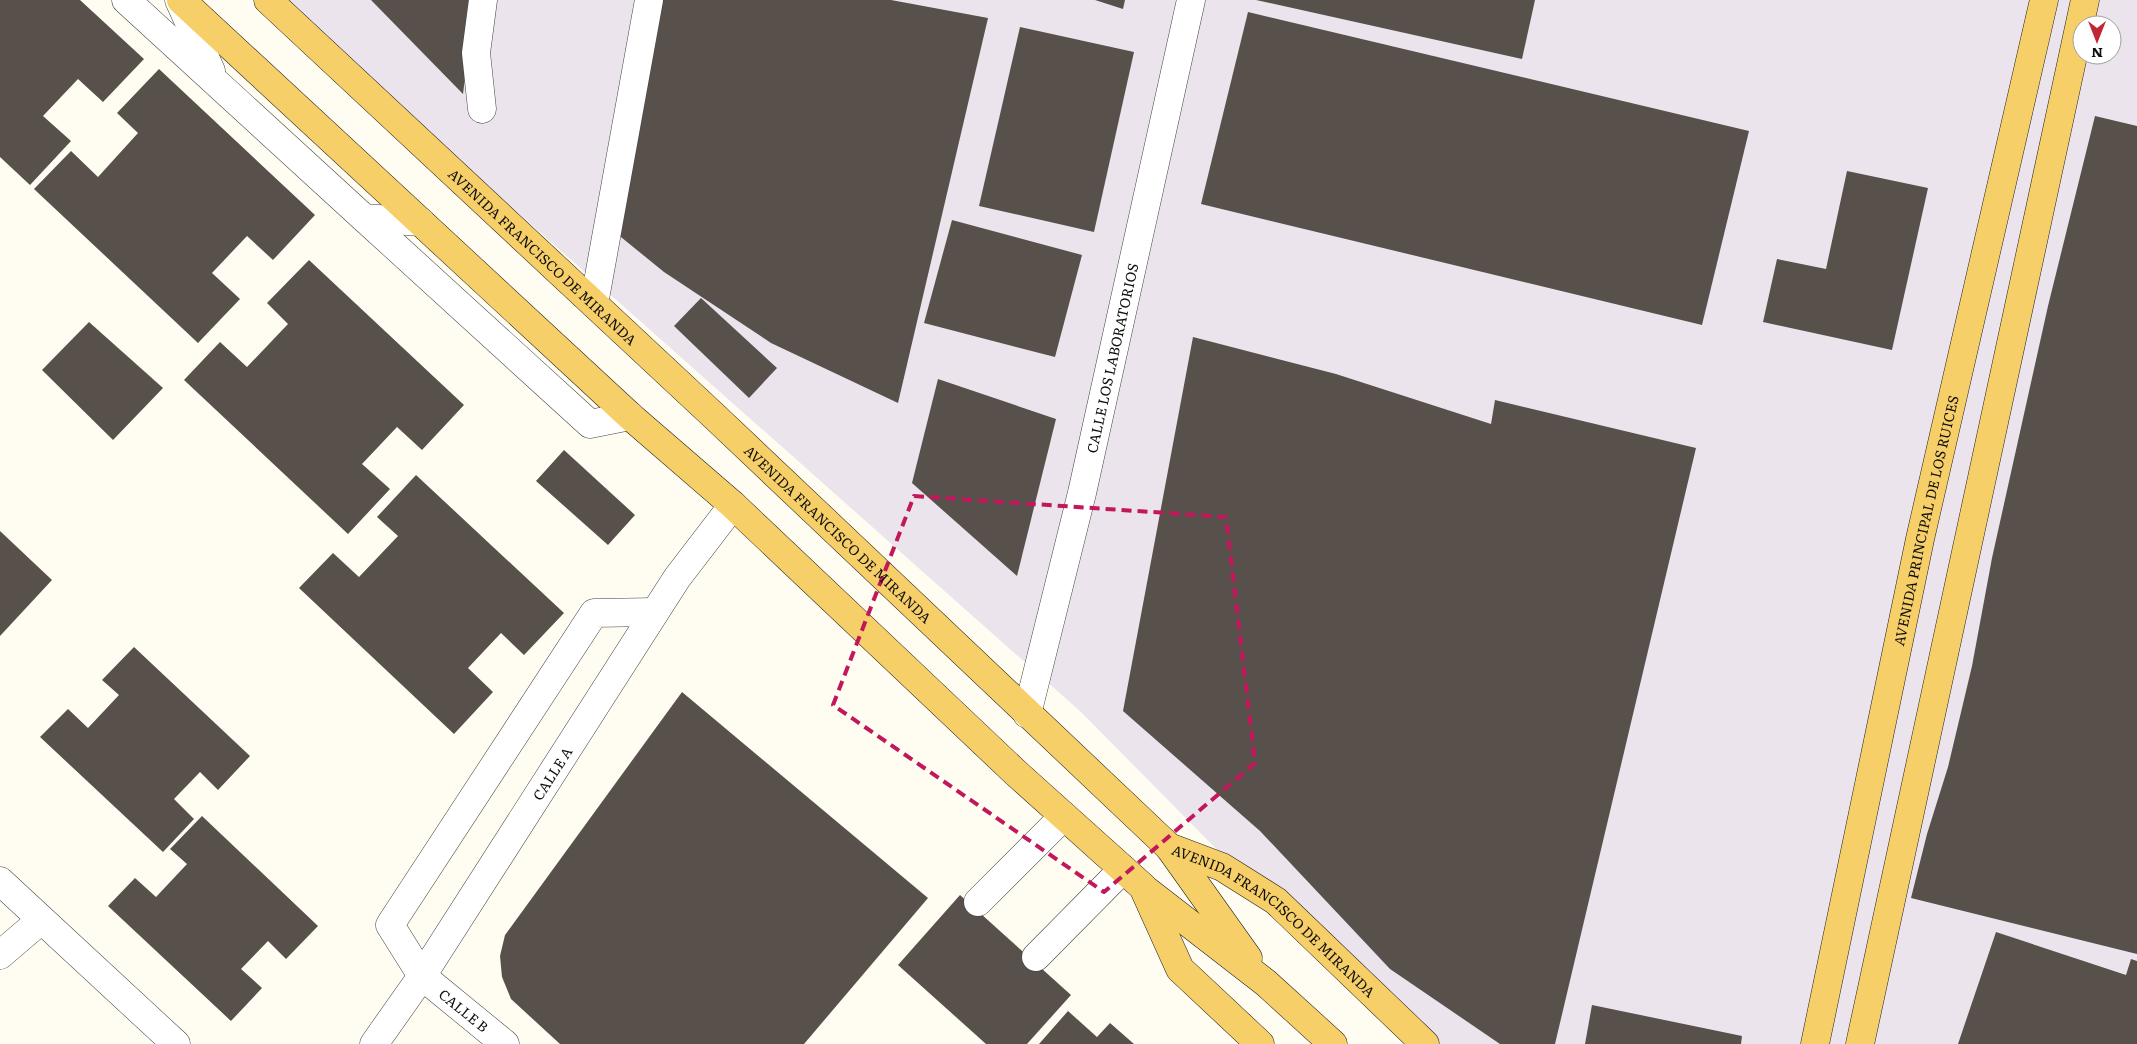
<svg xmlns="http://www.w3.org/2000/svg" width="2137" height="1044" font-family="Literata,serif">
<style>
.industrial{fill:#ece4ed;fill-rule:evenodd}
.building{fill:#58504b}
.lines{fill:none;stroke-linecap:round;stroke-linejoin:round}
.minor-casing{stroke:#424242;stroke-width:29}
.major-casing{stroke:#202020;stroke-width:29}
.minor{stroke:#fff;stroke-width:28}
.major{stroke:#f7cf69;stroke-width:28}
.marked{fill:none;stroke:#c2185b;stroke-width:4;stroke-dasharray:10 6;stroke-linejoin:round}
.labels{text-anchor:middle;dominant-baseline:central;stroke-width:5;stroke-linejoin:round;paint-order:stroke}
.street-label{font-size:14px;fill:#0f0f0f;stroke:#fff}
</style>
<rect width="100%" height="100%" fill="#fffcf2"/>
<path class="industrial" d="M287 0H2137V1044H1409L1081 712 507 203ZM2082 25H2112V55H2082Z"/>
<g class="building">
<polygon points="0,0 80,0 144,59 103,102 78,79 43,116 71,141 30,185 0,157"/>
<polygon points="371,0 475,0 463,94"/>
<polygon points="636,0 891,0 988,18 898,403 771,343 664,272 600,220"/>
<polygon points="1095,0 1125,0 1123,9"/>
<polygon points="1256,0 1535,0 1522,59"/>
<polygon points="1248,12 1749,131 1702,325 1201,204"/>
<polygon points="1020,27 1134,52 1094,232 979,206"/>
<polygon points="159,69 315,215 273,260 247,236 212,273 240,299 198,343 34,189 71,151 98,177 138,133 117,113"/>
<polygon points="2095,116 2137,126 2137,954 1911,898 1927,834 1948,767 1972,666 1992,558 2048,306"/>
<polygon points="1847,171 1928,188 1892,350 1763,322 1777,259 1826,269"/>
<polygon points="952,220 1082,255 1055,357 924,323"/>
<polygon points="309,260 464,405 422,450 397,427 362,464 390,489 348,534 184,380 220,342 247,367 288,324 267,303"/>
<polygon points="701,298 777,368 749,398 674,326"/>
<polygon points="89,322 163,388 113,440 42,370"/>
<polygon points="1193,337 1336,374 1491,424 1495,400 1696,448 1555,1044 1500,1044 1390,969 1260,831 1123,711"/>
<polygon points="938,379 1056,419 1017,576 912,483"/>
<polygon points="564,450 635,515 608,545 536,481"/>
<polygon points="416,475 564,613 524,655 501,633 468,668 493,692 454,734 299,588 333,553 359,577 398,536 377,517"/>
<polygon points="0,531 52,580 0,636"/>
<polygon points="134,647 250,756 218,790 200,772 174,799 194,819 163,852 40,737 68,709 88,728 119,695 102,680"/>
<polygon points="682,692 928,898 804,1044 560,1044 511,999 502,977 500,956 505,935"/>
<polygon points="202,816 318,926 286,959 268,941 241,969 262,988 231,1021 108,906 135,878 156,897 187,864 170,849"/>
<polygon points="960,895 1071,995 1027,1044 986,1044 898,965"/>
<polygon points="1996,932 2126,975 2131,959 2137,961 2137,1044 1958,1044"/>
<polygon points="1592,1005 1742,1036 1741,1044 1585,1044"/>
<polygon points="1068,1011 1097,1037 1110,1023 1134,1044 1039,1044"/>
</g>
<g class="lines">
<defs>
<g id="minor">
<polyline points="126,0 364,218 421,222"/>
<polyline points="179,0 211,71"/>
<polyline points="482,109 476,53 483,0"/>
<polyline points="364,218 590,424 630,416"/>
<polyline points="594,304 649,0"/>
<path id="s1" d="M1027 714 1082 493 1191 0"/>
<polyline points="0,881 176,1044"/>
<polyline points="978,902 1064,816"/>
<polyline points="0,955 41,920"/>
<polyline points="1036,957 1123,869"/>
<path id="s2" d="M374 1044 422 976 677 578 733 505"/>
<polyline points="505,1044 422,976 390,925 594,613 655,612"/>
</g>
<g id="major">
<polyline points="181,0 630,416 733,505 1016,773 1143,887 1180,969 1260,1044"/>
<path id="s3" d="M268 0 713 415 1169 847 1222 867 1276 901 1425 1044"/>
<polyline points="1169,847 1248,958"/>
<polyline points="1146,890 1266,983 1333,1044"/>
<path id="s4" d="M1815 1044 1920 539 2044 0"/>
<polyline points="1860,1044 2085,0"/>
</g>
</defs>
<use href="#minor" class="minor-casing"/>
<use href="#major" class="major-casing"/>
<use href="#minor" class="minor"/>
<use href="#major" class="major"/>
</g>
<path class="marked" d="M914 496 1226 517 1255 763 1104 892 833 705Z"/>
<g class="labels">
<g class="street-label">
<text stroke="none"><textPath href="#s3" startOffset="376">AVENIDA FRANCISCO DE MIRANDA</textPath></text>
<text stroke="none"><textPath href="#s1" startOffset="366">CALLE LOS LABORATORIOS</textPath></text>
<text stroke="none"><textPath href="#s4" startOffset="535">AVENIDA PRINCIPAL DE LOS RUICES</textPath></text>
<text stroke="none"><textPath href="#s3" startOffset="781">AVENIDA FRANCISCO DE MIRANDA</textPath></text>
<text stroke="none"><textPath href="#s2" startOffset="324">CALLE A</textPath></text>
<text stroke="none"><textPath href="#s3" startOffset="1366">AVENIDA FRANCISCO DE MIRANDA</textPath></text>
<text transform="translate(464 1010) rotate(39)">CALLE B</text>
</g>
</g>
<g transform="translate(2097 40) rotate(180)"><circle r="24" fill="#ffffff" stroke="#9f9f9f"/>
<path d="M0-4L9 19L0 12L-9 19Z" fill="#bf2734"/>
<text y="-8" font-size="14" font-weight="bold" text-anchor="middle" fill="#0f0f0f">N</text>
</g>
</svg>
